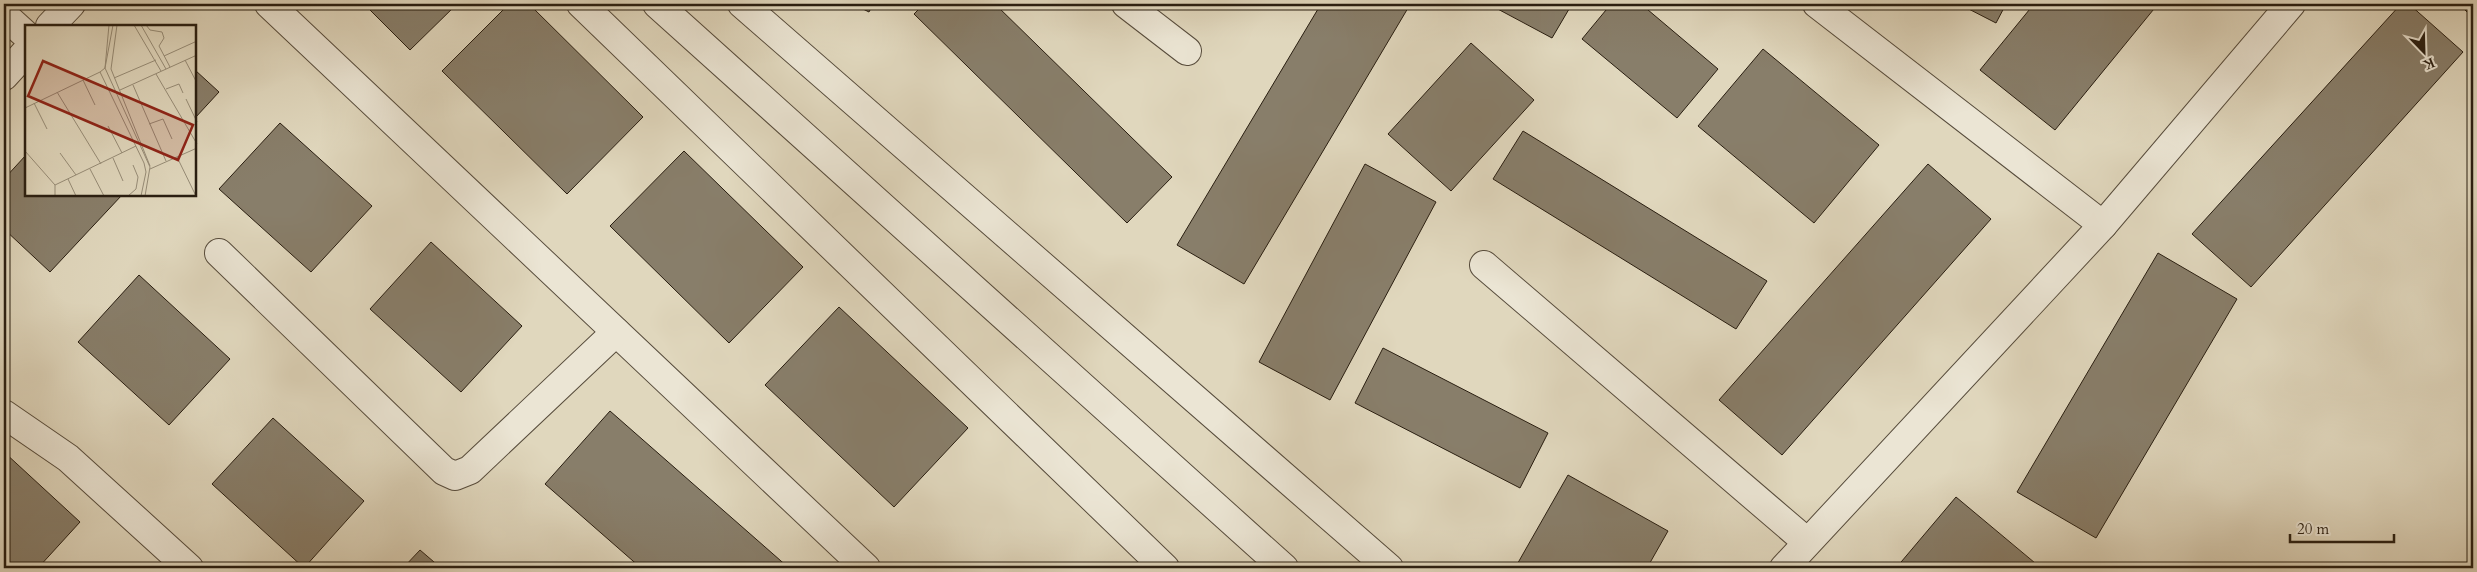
<svg xmlns="http://www.w3.org/2000/svg" width="2477" height="572" font-family="Cardo,serif">
<style>
.building{fill:#887e6a;stroke:#291e11}
.lines{fill:none;stroke-linecap:round;stroke-linejoin:round}
.minor-casing{stroke:#574c3c;stroke-width:30}
.minor{stroke:#ebe5d4;stroke-width:28}
.inset-road{fill:none;stroke:#978d78;stroke-width:1}
.view{fill:#8f2418;fill-opacity:0.15;stroke:#8f2418;stroke-width:2.5}
.inset-edge{fill:none;stroke:#291e11;stroke-width:2.5}
</style>
<rect width="100%" height="100%" fill="#e0d7bd"/>
<filter id="stains"><feTurbulence type="fractalNoise" baseFrequency=".004" numOctaves="4"/><feColorMatrix values="0 0 0 0 .2 0 0 0 0 .09 0 0 0 0 .02 0 0 0 .5 -.17"/></filter>
<radialGradient id="worn" r=".72"><stop offset=".6" stop-color="#630" stop-opacity="0"/><stop offset="1" stop-color="#630" stop-opacity=".3"/></radialGradient>
<g class="building">
<polygon points="364,4 457,4 410,50"/>
<polygon points="509,4 529,4 643,117 567,194 442,71"/>
<polygon points="853,4 873,4 869,12"/>
<polygon points="924,4 995,4 1172,177 1127,223 914,14"/>
<polygon points="1321,4 1401,4 1408,8 1244,284 1177,245"/>
<polygon points="1496,4 1572,4 1552,38 1494,7"/>
<polygon points="1611,4 1641,4 1718,69 1677,118 1582,39"/>
<polygon points="1959,4 2006,4 1996,23"/>
<polygon points="2034,4 2158,4 2055,130 1980,70"/>
<polygon points="2401,4 2409,4 2463,52 2251,287 2192,234"/>
<polygon points="2459,4 2473,4 2473,18"/>
<polygon points="1471,43 1534,100 1451,191 1388,134"/>
<polygon points="1763,49 1879,145 1814,223 1698,126"/>
<polygon points="195,70 219,92 195,118"/>
<polygon points="280,123 372,206 311,272 219,189"/>
<polygon points="1523,131 1767,281 1736,329 1493,179"/>
<polygon points="684,151 803,267 729,343 610,226"/>
<polygon points="26,155 26,195 122,195 50,272 4,229 4,179"/>
<polygon points="1365,164 1436,202 1330,400 1259,362"/>
<polygon points="1928,164 1991,219 1782,455 1719,400"/>
<polygon points="431,242 522,326 461,392 370,309"/>
<polygon points="2158,253 2237,299 2096,538 2017,492"/>
<polygon points="139,275 230,359 169,425 78,342"/>
<polygon points="839,307 968,428 894,507 765,385"/>
<polygon points="1383,348 1548,433 1520,488 1355,403"/>
<polygon points="610,411 789,568 641,568 545,484"/>
<polygon points="273,418 364,501 304,568 212,484"/>
<polygon points="4,452 80,522 38,568 4,568"/>
<polygon points="1568,475 1668,531 1647,568 1515,568"/>
<polygon points="1956,497 2041,568 1896,568"/>
<polygon points="420,550 441,568 403,568"/>
</g>
<g class="lines">
<defs>
<g id="minor">
<polyline points="269,4 866,568"/>
<polyline points="581,4 1165,568"/>
<polyline points="657,4 1284,568"/>
<polyline points="742,4 1389,568"/>
<polyline points="1126,4 1187,51"/>
<polyline points="1817,4 2103,225"/>
<polyline points="4,15 26,35"/>
<polyline points="50,26 71,4"/>
<polyline points="4,76 26,52"/>
<polyline points="219,253 444,471 455,476 470,470 616,332"/>
<polyline points="1484,265 1807,542"/>
<polyline points="4,414 68,458 189,568"/>
<polyline points="1784,568 2103,225 2291,4"/>
</g>
</defs>
<use href="#minor" class="minor-casing"/>
<use href="#minor" class="minor"/>
</g>
<g transform="translate(25 25)">
<rect width="171" height="171" fill="#e0d7bd"/>
<path class="inset-road" d="M84 0 80 43 125 142 120 171M92 0 86 44 125 141M109 0 136 46M116 0 141 44M121 0 125 5 137 7 139 13 134 21 145 42M139 31 172 16M160 35 172 58M75 47 80 43 88 0M131 49 172 119M89 53 131 35M58 55 70 80M108 60 141 136M141 64 154 59 158 68M95 65 172 30M32 67 76 139M161 74 172 97M9 78 22 104M0 83 75 47 119 138 121 147 116 171M124 99 138 94 147 114M83 101 97 128M0 126 30 160V171M35 128 51 150M152 132 171 171M88 133 98 156M65 144 79 171M125 144 172 123M43 154 51 171M30 160 111 121M103 171 111 164 113 152 108 140"/>
<path class="view" d="M18 36 168 100 153 135 3 71Z"/>
<rect width="171" height="171" class="inset-edge"/>
</g>
<rect width="2477" height="572" fill="none" stroke="#e0d7bd" stroke-width="20"/>
<rect x="5" y="5" width="2467" height="562" fill="none" stroke="#291e11" stroke-width="2.5"/>
<rect x="10" y="10" width="2457" height="552" fill="none" stroke="#291e11"/>
<g transform="translate(2424 52) rotate(157)" stroke="#ebe5d4" stroke-width="4" paint-order="stroke">
<path d="M0-4L9 19L0 12L-9 19Z" fill="#291e11"/>
<text y="-8" font-size="14" font-weight="bold" text-anchor="middle" fill="#291e11">K</text>
</g>
<path d="M2290 534v8h104v-8" fill="none" stroke="#291e11" stroke-width="2.5"/>
<text x="2297" y="534" font-size="15" fill="#291e11" stroke="#ebe5d4" stroke-width="4" paint-order="stroke">20 m</text>
<rect width="100%" height="100%" filter="url(#stains)"/>
<rect width="100%" height="100%" fill="url(#worn)"/>
</svg>
